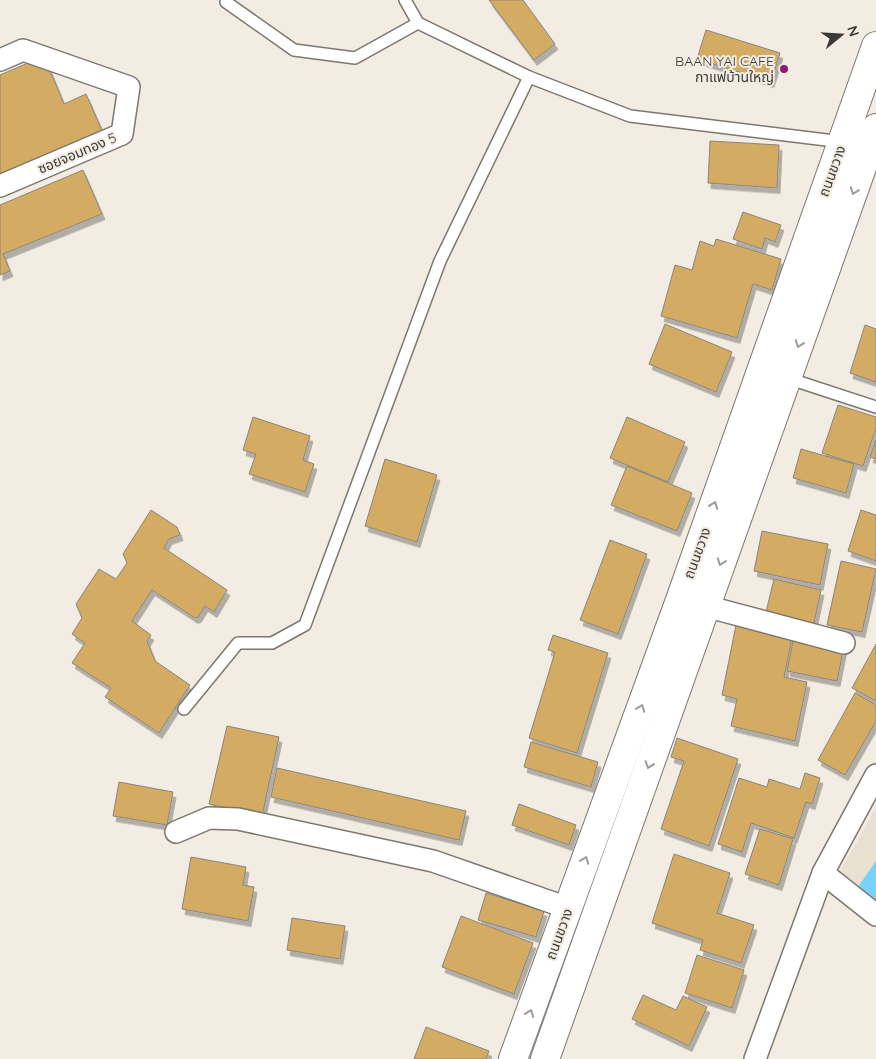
<svg xmlns="http://www.w3.org/2000/svg" width="876" height="1059" font-family="Quicksand,'Noto Sans Thai',sans-serif">
<style>
.built{fill:#e8e0d0}
.water{fill:#77d3f9}
.building{fill:#d3ab62;stroke:#8a857c;filter:url(#shadow)}
.lines{fill:none;stroke-linecap:round;stroke-linejoin:round}
.lane-casing{stroke:#7c776f;stroke-width:14}
.street-casing{stroke:#7c776f;stroke-width:24}
.secondary-casing{stroke:#7c776f;stroke-width:30}
.lane{stroke:#fff;stroke-width:11}
.street{stroke:#fff;stroke-width:21}
.secondary{stroke:#fff;stroke-width:28}
.oneway{stroke:#9e9c9a}
.poi-dot{fill:#951873;stroke:#f2ece3;stroke-width:2}
.labels{text-anchor:middle;dominant-baseline:central;stroke-width:4;stroke-linejoin:round;paint-order:stroke}
.poi-label{font-size:14px;fill:#3c3a36;stroke:#f2ece3;text-anchor:end}
.street-label{font-size:14px;fill:#3c3a36;stroke:#f2ece3}
</style>
<defs>
<filter id="shadow"><feDropShadow dx="3" dy="5.5" stdDeviation="0" flood-color="#0004"/></filter>
</defs>
<rect width="100%" height="100%" fill="#f2ece3"/>
<polygon class="built" points="876,807 876,912 848,884 840,872"/>
<polygon class="water" points="876,861 876,900 858,887"/>
<g class="building">
<polygon points="489,0 523,0 555,44 534,60"/>
<polygon points="706,30 780,53 771,82 697,59"/>
<polygon points="44,56 64,104 86,94 104,135 0,180 0,75"/>
<polygon points="710,141 779,145 777,188 708,183"/>
<polygon points="83,170 102,214 3,254 10,271 0,275 0,205"/>
<polygon points="743,212 781,225 775,242 765,238 762,249 733,239"/>
<polygon points="716,239 781,259 772,290 753,284 737,338 661,316 675,265 692,270 700,241 714,246"/>
<polygon points="665,324 732,352 716,392 649,364"/>
<polygon points="865,325 876,329 876,382 850,373"/>
<polygon points="838,405 876,417 876,428 863,466 822,453"/>
<polygon points="253,417 310,436 303,460 314,464 305,492 249,474 256,454 243,450"/>
<polygon points="627,417 685,442 668,482 610,458"/>
<polygon points="876,440 876,459 870,457"/>
<polygon points="801,449 854,464 846,493 793,478"/>
<polygon points="385,459 437,475 417,542 365,526"/>
<polygon points="627,466 692,493 677,531 611,505"/>
<polygon points="151,510 177,527 180,535 169,539 164,548 227,590 214,612 205,606 198,617 195,618 152,590 132,621 151,635 147,641 155,661 190,685 159,733 105,697 111,688 72,663 85,643 72,634 82,618 76,604 99,569 116,579 127,563 123,554"/>
<polygon points="861,510 876,515 876,561 848,551"/>
<polygon points="762,531 828,544 820,585 754,571"/>
<polygon points="610,540 647,554 618,634 580,620"/>
<polygon points="841,561 876,569 862,632 827,625"/>
<polygon points="774,579 821,590 814,623 766,612"/>
<polygon points="737,620 793,633 784,677 807,682 795,741 731,726 737,699 722,695"/>
<polygon points="553,635 608,653 577,753 529,738 555,652 548,650"/>
<polygon points="794,636 844,646 837,681 787,671"/>
<polygon points="876,644 876,701 852,688"/>
<polygon points="855,693 876,705 876,721 845,775 818,760"/>
<polygon points="227,726 279,737 262,816 209,804"/>
<polygon points="677,738 738,759 709,846 661,829 684,761 671,757"/>
<polygon points="531,742 598,762 591,787 524,767"/>
<polygon points="277,768 466,811 459,840 271,797"/>
<polygon points="805,773 820,778 812,804 806,802 794,838 751,823 742,852 718,844 739,778 767,787 769,779 800,789"/>
<polygon points="119,782 173,792 167,825 113,816"/>
<polygon points="519,804 576,825 569,845 512,825"/>
<polygon points="760,829 793,839 779,885 745,874"/>
<polygon points="674,854 730,873 717,913 754,925 741,963 700,950 703,940 652,923"/>
<polygon points="191,857 246,867 243,885 254,887 248,921 182,909"/>
<polygon points="486,893 544,911 536,937 478,920"/>
<polygon points="461,916 533,943 514,994 442,967"/>
<polygon points="292,918 345,926 340,959 287,950"/>
<polygon points="697,955 744,970 732,1008 685,993"/>
<polygon points="643,995 676,1010 683,996 707,1007 689,1046 632,1019"/>
<polygon points="426,1027 489,1051 486,1059 414,1059"/>
</g>
<g class="lines">
<defs>
<g id="lane">
<polyline points="405,0 418,23 529,77"/>
<polyline points="226,2 294,50 355,58 418,23"/>
<polyline points="787,378 876,407"/>
<polyline points="184,709 238,643 272,643 305,625 440,261 529,77 630,116 843,142"/>
</g>
<g id="street">
<polyline points="0,60 23,50 129,87 122,134 0,186"/>
<polyline points="705,606 844,643"/>
<polyline points="176,832 209,818 238,819 433,861 568,908"/>
<polyline points="823,873 876,915"/>
<polyline points="755,1059 823,873 876,775"/>
</g>
<g id="secondary">
<polyline points="513,1059 680,600 876,46"/>
<polyline points="545,1059 876,128"/>
</g>
</defs>
<use href="#lane" class="lane-casing"/>
<use href="#street" class="street-casing"/>
<use href="#secondary" class="secondary-casing"/>
<use href="#lane" class="lane"/>
<use href="#street" class="street"/>
<use href="#secondary" class="secondary"/>
</g>
<defs><path id="oneway-chevron" d="M-2-3.5L2.5 0L-2 3.5" fill="none" stroke-width="1.6" stroke-linecap="round" stroke-linejoin="round" transform="scale(1.25)"/></defs>
<g class="oneway">
<use href="#oneway-chevron" transform="translate(854 191) rotate(110)"/>
<use href="#oneway-chevron" transform="translate(799 344) rotate(110)"/>
<use href="#oneway-chevron" transform="translate(714 505) rotate(-70)"/>
<use href="#oneway-chevron" transform="translate(721 562) rotate(110)"/>
<use href="#oneway-chevron" transform="translate(641 708) rotate(-70)"/>
<use href="#oneway-chevron" transform="translate(649 765) rotate(109)"/>
<use href="#oneway-chevron" transform="translate(585 860) rotate(-70)"/>
<use href="#oneway-chevron" transform="translate(530 1013) rotate(-70)"/>
</g>
<circle class="poi-dot" cx="784" cy="69" r="5"/>
<g class="labels">
<g class="poi-label">
<text x="774" y="61">BAAN YAI CAFE<tspan x="774" dy="16">กาแฟบ้านใหญ่</tspan></text>
</g>
<g class="street-label">
<text transform="translate(77 153) rotate(-23)">ซอยจอมทอง 5</text>
<text transform="translate(832 171) rotate(-70)">ถนนขวาง</text>
<text transform="translate(697 553) rotate(-70)">ถนนขวาง</text>
<text transform="translate(559 934) rotate(-70)">ถนนขวาง</text>
</g>
</g>
<g transform="translate(841 35) rotate(72)" stroke="#f2ece3" stroke-width="4" paint-order="stroke">
<path d="M0-4L9 19L0 12L-9 19Z" fill="#3c3a36"/>
<text y="-8" font-size="14" font-weight="bold" text-anchor="middle" fill="#3c3a36">N</text>
</g>
</svg>
